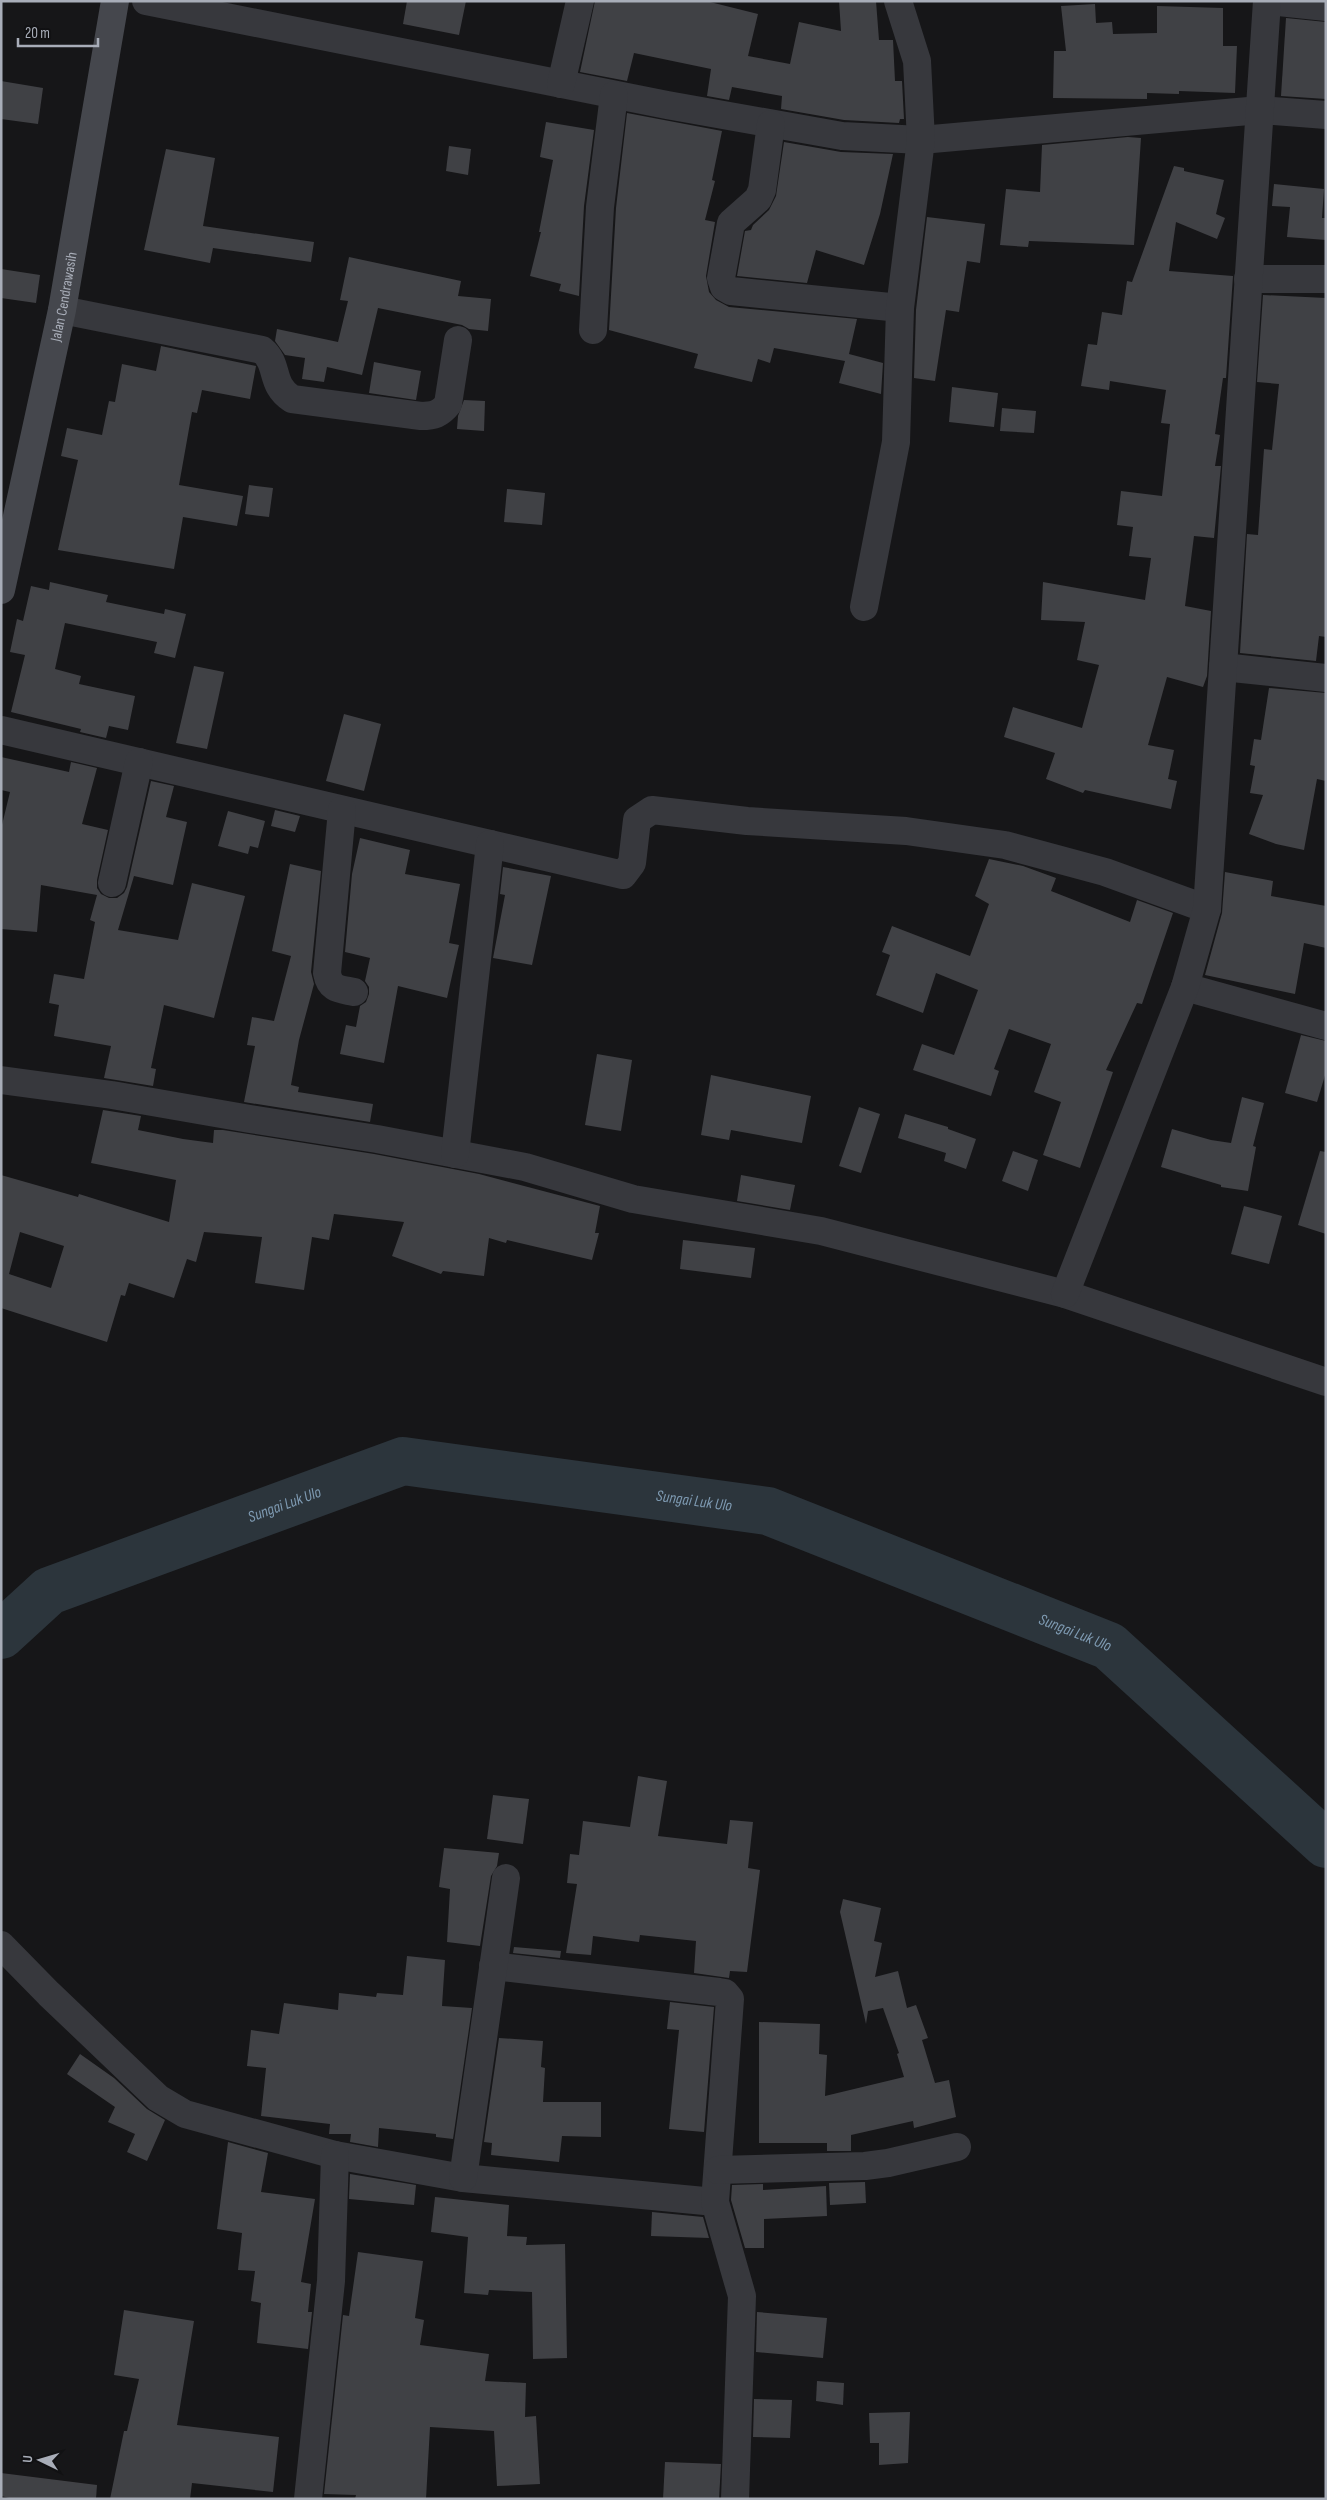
<svg xmlns="http://www.w3.org/2000/svg" width="1327" height="2500" font-family="'Sofia Sans Condensed',sans-serif">
<style>
.lines{fill:none;stroke-linecap:round;stroke-linejoin:round}
.river{stroke:#2c353c;stroke-width:48}
.building{fill:#404145;fill-rule:evenodd}
.street{stroke:#37383d;stroke-width:28}
.secondary{stroke:#45474d;stroke-width:28}
.labels{text-anchor:middle;dominant-baseline:central;stroke-width:4;stroke-linejoin:round;paint-order:stroke}
.street-label{font-size:15px;fill:#a8adb8;stroke:#111113}
.water-label{font-size:16px;font-style:italic;fill:#7f9bb3;stroke:#111113}
</style>
<rect width="100%" height="100%" fill="#161618"/>
<g class="lines">
<path class="river" id="s1" d="M1 1635 49 1591 403 1461 768 1511 1109 1646 1326 1844"/>
</g>
<g class="building">
<polygon points="407,1 466,1 459,35 403,24"/>
<polygon points="595,1 706,1 758,14 748,56 790,64 799,22 841,31 839,1 876,1 879,40 893,40 895,81 902,81 904,119 900,119 899,123 844,120 781,109 782,96 732,87 729,100 707,96 711,69 634,53 627,81 580,72"/>
<polygon points="1095,4 1096,23 1112,22 1113,34 1157,33 1157,6 1223,8 1223,46 1237,46 1235,93 1179,91 1179,94 1147,93 1147,99 1053,98 1054,51 1066,51 1061,6"/>
<polygon points="1286,18 1326,22 1326,99 1281,96"/>
<polygon points="1,81 43,88 38,124 1,119"/>
<polygon points="627,113 722,131 712,180 715,181 705,220 715,222 706,276 709,292 716,300 729,307 857,319 849,354 883,363 881,394 839,383 845,361 774,348 770,363 758,359 752,382 694,368 698,354 609,330 616,208"/>
<polygon points="546,122 594,130 584,206 579,296 559,291 561,284 530,276 541,232 539,232 553,160 540,157"/>
<polygon points="1128,137 1141,138 1134,245 1029,241 1028,247 1000,245 1006,189 1040,192 1042,145"/>
<polygon points="784,142 841,152 893,154 880,214 864,265 816,250 807,283 737,276 745,231 751,230 753,225 769,210 776,196"/>
<polygon points="449,146 471,149 468,175 446,171"/>
<polygon points="166,149 215,158 203,226 314,242 311,262 213,248 210,263 144,250"/>
<polygon points="1174,166 1184,168 1184,171 1224,180 1216,214 1225,218 1217,239 1176,222 1169,271 1233,276 1226,378 1223,378 1215,434 1220,435 1215,466 1221,466 1214,538 1194,536 1185,606 1211,611 1207,676 1203,687 1167,677 1148,745 1174,750 1168,779 1177,781 1171,809 1085,790 1083,793 1046,779 1055,753 1004,737 1013,707 1082,728 1099,665 1077,660 1085,622 1041,620 1043,582 1145,600 1151,558 1129,556 1133,527 1117,525 1121,491 1162,496 1170,424 1161,423 1166,390 1110,381 1109,390 1081,386 1088,344 1097,345 1102,312 1122,315 1127,281 1132,282"/>
<polygon points="1274,184 1324,189 1322,218 1326,218 1326,240 1287,237 1290,207 1272,206"/>
<polygon points="927,217 985,224 980,263 967,261 959,312 946,310 935,381 914,378 916,310"/>
<polygon points="349,257 461,281 458,296 491,299 488,331 469,329 462,325 378,308 362,375 327,367 324,382 302,379 305,358 285,355 275,341 277,329 338,342 348,301 340,300"/>
<polygon points="1,269 40,275 36,303 1,298"/>
<polygon points="1263,295 1326,298 1326,637 1319,636 1316,661 1240,653 1247,534 1258,535 1264,449 1272,450 1279,384 1257,382"/>
<polygon points="161,346 256,366 250,399 202,390 197,413 192,412 179,485 243,496 237,526 183,517 174,569 58,550 78,460 61,456 67,428 102,435 109,401 115,402 122,364 156,371"/>
<polygon points="374,362 421,371 416,400 369,393"/>
<polygon points="952,387 998,393 994,427 949,422"/>
<polygon points="464,400 485,401 484,431 457,429 458,416"/>
<polygon points="1002,408 1036,411 1034,433 1000,431"/>
<polygon points="249,485 273,488 269,517 245,514"/>
<polygon points="507,489 545,493 542,525 504,522"/>
<polygon points="50,582 108,595 106,602 164,614 165,609 186,614 175,658 154,653 157,642 65,623 55,669 81,676 79,684 135,696 128,730 109,726 106,738 80,732 81,729 11,712 25,655 10,652 17,619 23,621 31,586 49,590"/>
<polygon points="194,666 224,672 207,749 176,743"/>
<polygon points="1269,688 1326,693 1326,781 1317,779 1304,850 1276,844 1249,834 1263,795 1250,793 1255,766 1250,765 1254,739 1261,740"/>
<polygon points="344,714 381,724 364,791 326,781"/>
<polygon points="1,757 69,772 71,762 97,768 82,824 108,830 97,880 97,888 101,894 109,898 117,898 124,893 127,887 151,781 174,786 166,817 187,822 173,885 134,876 118,930 178,940 192,883 245,896 214,1018 164,1005 151,1068 156,1069 153,1086 104,1078 111,1046 54,1036 59,1005 49,1003 54,974 84,979 95,922 90,920 97,895 41,885 37,932 1,929 1,829 10,792 1,790"/>
<polygon points="275,810 300,816 295,832 271,826"/>
<polygon points="228,811 265,821 258,848 250,846 248,854 218,846"/>
<polygon points="360,838 410,850 405,874 460,884 449,943 459,945 447,998 398,986 384,1063 340,1054 346,1025 356,1027 360,1006 366,1002 369,994 369,987 365,981 370,958 345,952 352,874"/>
<polygon points="989,859 1023,866 1056,878 1051,891 1130,922 1137,900 1173,913 1142,1004 1137,1003 1106,1070 1113,1072 1080,1168 1043,1155 1061,1102 1034,1092 1051,1044 1009,1029 994,1069 999,1071 991,1096 913,1070 922,1044 954,1055 978,990 936,973 923,1013 876,995 890,955 882,952 892,926 970,956 989,904 975,896"/>
<polygon points="290,864 321,871 311,972 314,984 299,1040 291,1085 299,1087 298,1092 373,1104 370,1122 244,1102 255,1046 247,1045 252,1017 274,1021 291,956 272,951"/>
<polygon points="503,867 551,876 532,965 493,958 505,895 500,894"/>
<polygon points="1225,872 1273,881 1271,896 1326,906 1326,948 1304,943 1295,994 1205,975 1222,913"/>
<polygon points="1301,1035 1326,1041 1326,1072 1317,1102 1285,1093"/>
<polygon points="597,1054 632,1060 621,1131 585,1125"/>
<polygon points="711,1075 811,1096 802,1143 731,1130 729,1140 701,1135"/>
<polygon points="1242,1097 1264,1103 1253,1146 1256,1147 1248,1191 1221,1187 1221,1185 1161,1167 1172,1129 1211,1140 1231,1143"/>
<polygon points="859,1107 880,1114 861,1173 839,1166"/>
<path d="M103 1110 141 1116 138 1130 183 1139 213 1143 214 1130H223L374 1154 479 1174 600 1206 595 1233H599L592 1260 507 1240 506 1243 489 1238 484 1276 443 1271 441 1274 392 1256 404 1222 334 1214 329 1240 312 1237 304 1290 255 1283 262 1237 204 1232 196 1262 187 1259 174 1298 129 1283 125 1296 121 1295 107 1342 1 1308V1175L78 1197 79 1194 169 1222 176 1180 91 1163ZM20 1232 64 1246 51 1288 9 1274Z"/>
<polygon points="905,1114 948,1127 948,1129 976,1139 966,1169 944,1161 946,1153 898,1138"/>
<polygon points="1013,1151 1038,1160 1028,1191 1002,1181"/>
<polygon points="1320,1151 1326,1152 1326,1234 1298,1225"/>
<polygon points="741,1175 795,1185 790,1210 737,1201"/>
<polygon points="1244,1206 1282,1216 1269,1264 1231,1254"/>
<polygon points="683,1240 755,1248 751,1278 680,1269"/>
<polygon points="638,1776 667,1781 658,1836 727,1844 730,1820 753,1822 748,1868 760,1870 747,1972 730,1971 729,1978 694,1973 696,1941 640,1935 639,1942 593,1936 591,1955 566,1953 577,1884 567,1883 570,1854 579,1855 583,1821 630,1827"/>
<polygon points="493,1795 529,1799 523,1844 487,1839"/>
<polygon points="444,1848 499,1853 497,1866 491,1876 480,1946 447,1942 450,1889 439,1887"/>
<polygon points="843,1899 881,1908 874,1941 882,1943 875,1977 898,1971 907,2008 916,2005 928,2038 922,2040 935,2083 949,2080 956,2117 914,2128 913,2121 851,2135 851,2151 827,2151 827,2143 759,2143 759,2022 820,2024 819,2054 827,2055 825,2096 904,2077 897,2054 899,2053 883,2008 868,2011 866,2024 840,1912"/>
<polygon points="514,1947 561,1951 560,1958 513,1953"/>
<polygon points="407,1956 445,1960 442,2006 472,2008 453,2139 436,2137 436,2134 379,2128 378,2147 350,2142 351,2134 329,2134 330,2124 261,2116 266,2068 247,2066 251,2030 279,2034 284,2003 338,2010 339,1993 376,1997 377,1993 403,1995"/>
<polygon points="670,2002 714,2007 704,2132 669,2129 679,2030 667,2029"/>
<polygon points="499,2038 543,2041 541,2067 545,2068 543,2102 601,2102 601,2137 562,2136 559,2162 491,2155 492,2143 484,2142"/>
<polygon points="80,2054 114,2078 147,2109 165,2120 147,2161 127,2152 135,2134 108,2122 115,2107 67,2074"/>
<polygon points="228,2142 268,2153 261,2192 315,2199 301,2282 311,2284 308,2312 312,2312 308,2349 257,2343 261,2303 251,2301 255,2271 238,2270 242,2233 217,2229"/>
<polygon points="350,2174 416,2185 414,2205 349,2199"/>
<polygon points="865,2182 866,2203 830,2205 829,2183"/>
<polygon points="763,2184 763,2190 826,2186 827,2216 764,2219 764,2248 745,2248 731,2200 732,2185"/>
<polygon points="435,2197 509,2205 507,2236 527,2237 526,2245 565,2244 567,2358 533,2359 532,2292 489,2290 488,2295 464,2293 468,2237 431,2232"/>
<polygon points="652,2212 703,2217 709,2238 651,2236"/>
<polygon points="358,2252 423,2261 415,2318 424,2320 420,2345 489,2354 485,2381 526,2383 525,2417 536,2416 540,2484 497,2486 494,2431 430,2427 426,2499 355,2499 356,2495 324,2494 343,2315 349,2316"/>
<polygon points="124,2310 194,2321 177,2425 279,2437 273,2492 192,2483 190,2499 110,2499 124,2431 127,2431 139,2379 114,2375"/>
<polygon points="757,2312 827,2318 823,2358 756,2352"/>
<polygon points="817,2381 844,2383 843,2405 816,2401"/>
<polygon points="754,2399 792,2400 790,2438 753,2437"/>
<polygon points="910,2412 908,2463 879,2465 879,2443 870,2443 869,2413"/>
<polygon points="665,2462 721,2464 719,2499 663,2499"/>
<polygon points="1,2473 97,2485 96,2499 13,2499 1,2496"/>
</g>
<g class="lines">
<g class="street">
<polyline points="146,1 667,105 842,136 921,140 1260,110 1326,115"/>
<polyline points="1269,1 1326,7"/>
<polyline points="561,84 580,1"/>
<polyline points="771,124 762,190 758,199 731,223 721,278 724,287 731,291 900,308"/>
<polyline points="1248,279 1326,279"/>
<path d="M62 310 262 350C280 365 269 384 292 399L421 416C434 416 440 414 448 404L458 340"/>
<polyline points="593,330 600,207 614,95"/>
<polyline points="864,607 896,442 900,308 921,140 917,61 898,1"/>
<polyline points="1223,667 1326,678"/>
<polyline points="1,730 623,875 632,863 637,820 652,810 747,821 906,831 1005,845 1105,872 1207,909"/>
<path d="M342 810 327 973C330 990 340 989 354 992"/>
<polyline points="112,883 139,762"/>
<polyline points="1185,987 1326,1026"/>
<polyline points="1,1080 112,1095 250,1119 377,1139 525,1167 633,1199 821,1231 1065,1294 1326,1382"/>
<polyline points="455,1154 490,844"/>
<polyline points="1065,1294 1185,987 1207,909 1267,1"/>
<polyline points="1,1945 49,1994 158,2098 185,2114 335,2155 463,2178 715,2202"/>
<polyline points="493,1966 719,1992 725,1993 730,1999 715,2202 742,2296 735,2499"/>
<polyline points="718,2170 865,2166 888,2163 957,2147"/>
<polyline points="463,2178 506,1878"/>
<polyline points="308,2499 331,2281 335,2155"/>
</g>
<path class="secondary" id="s2" d="M1 590 62 310 115 1"/>
</g>
<g class="labels">
<g class="street-label">
<text stroke="none"><textPath href="#s2" startOffset="300">Jalan Cendrawasih</textPath></text>
</g>
<g class="water-label">
<text stroke="none"><textPath href="#s1" startOffset="736">Sungai Luk Ulo</textPath></text>
<text stroke="none"><textPath href="#s1" startOffset="316">Sungai Luk Ulo</textPath></text>
<text stroke="none"><textPath href="#s1" startOffset="1141">Sungai Luk Ulo</textPath></text>
</g>
</g>
<rect width="1327" height="2500" fill="none" stroke="#a8adb8" stroke-width="5"/>
<g transform="translate(40 2460) rotate(275)" stroke="#111113" stroke-width="4" paint-order="stroke">
<path d="M0-4L9 19L0 12L-9 19Z" fill="#a8adb8"/>
<text y="-8" font-size="14" font-weight="bold" text-anchor="middle" fill="#a8adb8">U</text>
</g>
<path d="M18 38v8h80v-8" fill="none" stroke="#a8adb8" stroke-width="2.5"/>
<text x="25" y="38" font-size="15" fill="#a8adb8" stroke="#111113" stroke-width="4" paint-order="stroke">20 m</text>
</svg>
